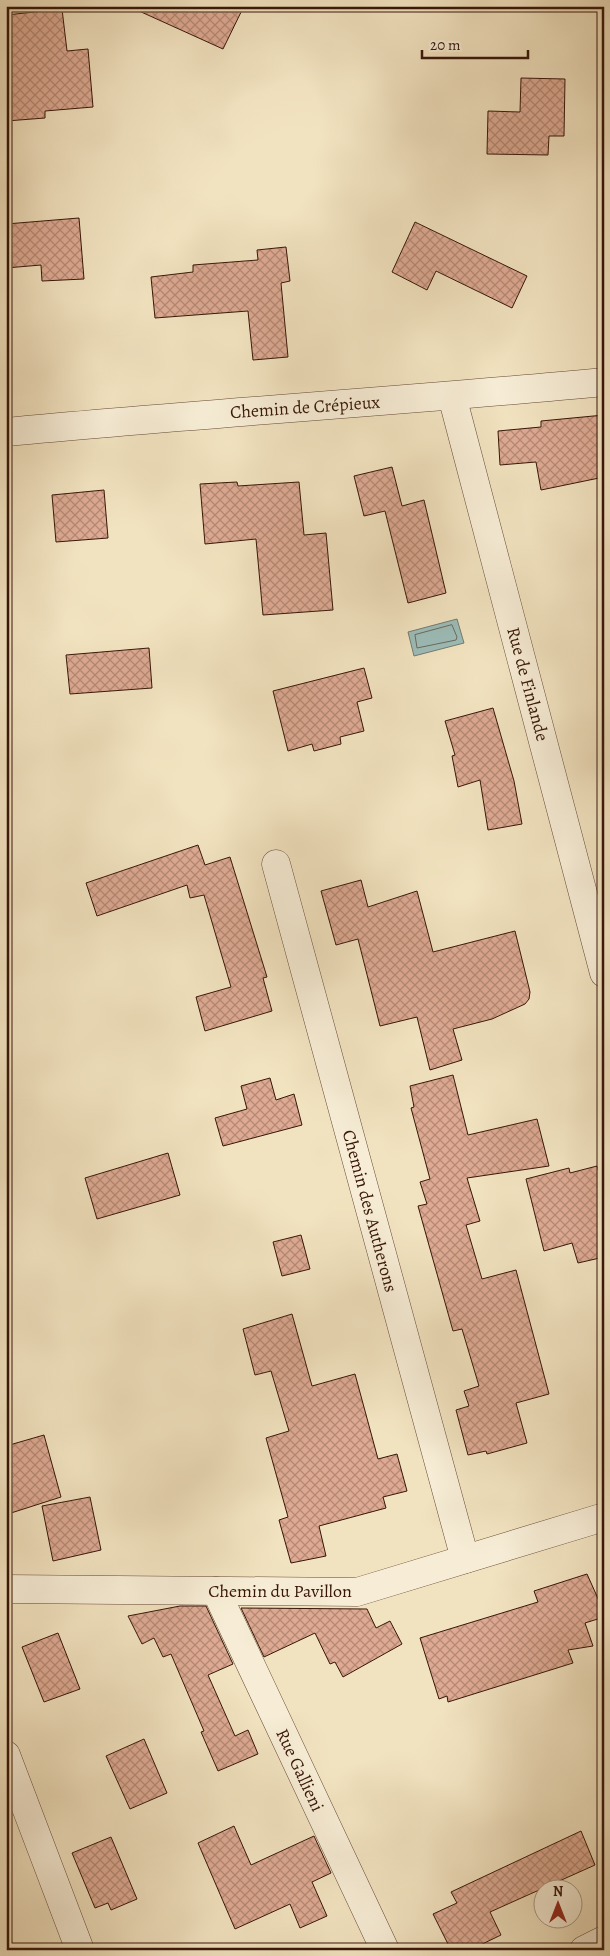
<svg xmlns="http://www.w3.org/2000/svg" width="610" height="1956" font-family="Alegreya,serif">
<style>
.water{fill:#9cbdb9;stroke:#747a72}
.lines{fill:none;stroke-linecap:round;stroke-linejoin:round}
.shore{stroke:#6a6a60;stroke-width:1}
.building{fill:url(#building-cross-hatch);stroke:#371608}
.minor-casing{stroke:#664936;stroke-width:29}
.tertiary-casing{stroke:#664936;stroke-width:29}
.minor{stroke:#f7edd6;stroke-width:28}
.tertiary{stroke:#f7edd6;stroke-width:28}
.labels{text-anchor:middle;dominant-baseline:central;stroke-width:4;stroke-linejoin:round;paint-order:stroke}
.street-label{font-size:18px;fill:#371608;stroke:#f7edd6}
</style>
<defs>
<pattern id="building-cross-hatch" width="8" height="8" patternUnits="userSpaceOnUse" patternTransform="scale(1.25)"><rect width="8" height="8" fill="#deaa93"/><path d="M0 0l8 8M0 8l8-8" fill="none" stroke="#b58976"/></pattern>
</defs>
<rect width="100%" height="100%" fill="#f2e3c0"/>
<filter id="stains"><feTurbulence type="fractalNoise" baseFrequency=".004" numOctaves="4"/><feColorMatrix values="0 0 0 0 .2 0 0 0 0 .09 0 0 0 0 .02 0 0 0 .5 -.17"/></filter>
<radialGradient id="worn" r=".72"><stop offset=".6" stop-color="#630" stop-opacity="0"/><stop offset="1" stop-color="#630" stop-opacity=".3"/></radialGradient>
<polygon class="water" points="457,619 464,643 414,656 408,632"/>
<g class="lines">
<polygon class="shore" points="452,625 457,637 456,640 417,648 415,635"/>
</g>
<g class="building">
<polygon points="128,6 244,6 223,49"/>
<polygon points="62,9 67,51 88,49 93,107 45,111 45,118 6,121 6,15"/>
<polygon points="521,78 565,79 564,136 549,136 548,155 487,154 488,111 520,112"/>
<polygon points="79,218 84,279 42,281 41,265 6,268 6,224"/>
<polygon points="415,222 527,276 512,308 436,271 427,290 392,272"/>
<polygon points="286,247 290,281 281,283 288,357 253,360 248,311 155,318 151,277 193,272 193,265 258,260 257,250"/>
<polygon points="604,415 604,477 541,490 536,462 500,465 498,431 541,427 541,421"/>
<polygon points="392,467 402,506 424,500 446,593 408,603 385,511 364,516 354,476"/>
<polygon points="237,482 238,486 299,482 304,535 326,533 333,610 263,615 256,539 205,544 200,484"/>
<polygon points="104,490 108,538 56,542 52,495"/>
<polygon points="149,648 152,688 70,694 66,655"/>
<polygon points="364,668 372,698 357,702 364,731 340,737 341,744 314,751 312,744 288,751 273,691"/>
<polygon points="493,708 514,781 522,824 488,830 480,780 458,787 452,756 455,755 445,721"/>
<polygon points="198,845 205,865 230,857 267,977 263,978 272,1011 205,1031 196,997 231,987 204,895 190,898 187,885 97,916 86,883"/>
<polygon points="361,880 368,907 417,891 433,952 515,931 530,992 529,999 525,1004 492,1019 453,1029 462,1060 430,1070 417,1017 380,1026 358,939 336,945 321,891"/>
<polygon points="453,1075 468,1135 537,1119 549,1166 467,1178 480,1221 466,1225 482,1279 516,1270 549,1394 516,1403 527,1443 487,1454 486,1451 468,1455 456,1410 469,1406 464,1391 479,1386 462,1329 453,1331 418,1206 427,1204 420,1182 430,1179 411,1108 414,1107 410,1086"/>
<polygon points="270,1078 276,1100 294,1094 302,1125 223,1146 215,1118 247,1109 241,1086"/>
<polygon points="168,1153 180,1195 97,1219 85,1178"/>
<polygon points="597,1166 604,1191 604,1257 578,1263 572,1243 544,1251 526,1179 569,1168 570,1173"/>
<polygon points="301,1235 310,1269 282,1276 273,1242"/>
<polygon points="292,1314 312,1386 355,1374 378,1459 397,1454 407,1491 383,1497 386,1508 319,1526 326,1556 291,1563 279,1520 288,1517 266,1438 289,1431 271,1371 255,1375 243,1329"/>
<polygon points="44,1435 61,1497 11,1513 6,1494 6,1446"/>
<polygon points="90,1497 101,1550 53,1561 42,1506"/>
<polygon points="587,1574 604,1612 604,1617 585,1623 593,1646 568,1650 573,1663 448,1702 447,1696 439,1699 420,1638 538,1602 534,1591"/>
<polygon points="180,1606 206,1606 233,1664 208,1675 235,1736 248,1730 258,1754 218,1771 201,1732 204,1731 171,1654 163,1657 154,1638 142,1644 128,1616"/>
<polygon points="241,1608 367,1609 376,1628 390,1621 402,1644 343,1677 335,1662 330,1664 315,1633 264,1657"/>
<polygon points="58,1633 80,1689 44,1702 22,1647"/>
<polygon points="144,1739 167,1793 130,1809 106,1756"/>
<polygon points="234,1826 251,1865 314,1836 331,1873 312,1882 327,1916 300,1928 290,1904 235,1929 198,1843"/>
<polygon points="581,1831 595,1865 490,1912 501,1935 470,1950 451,1950 433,1914 457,1903 451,1892"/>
<polygon points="111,1837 137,1899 111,1910 108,1903 95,1908 72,1853"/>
</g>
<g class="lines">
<defs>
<g id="minor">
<polyline points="452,396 604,973"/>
<polyline points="276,864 465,1559"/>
<polyline points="6,1589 357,1592 604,1517"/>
<polyline points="216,1591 385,1950"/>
<polyline points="6,1755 80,1950"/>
<polyline points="584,1950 604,1940"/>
</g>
<path id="tertiary" d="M6 432C205 413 405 401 604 382"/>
</defs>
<use href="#minor" class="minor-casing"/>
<use href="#tertiary" class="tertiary-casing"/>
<use href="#minor" class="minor"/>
<use href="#tertiary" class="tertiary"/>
</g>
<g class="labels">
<g class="street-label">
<text transform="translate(305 407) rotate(-4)">Chemin de Crépieux</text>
<text transform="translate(528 684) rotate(75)">Rue de Finlande</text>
<text transform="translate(370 1211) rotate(75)">Chemin des Autherons</text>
<text x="280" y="1591">Chemin du Pavillon</text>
<text transform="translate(300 1770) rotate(65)">Rue Gallieni</text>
</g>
</g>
<rect width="610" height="1956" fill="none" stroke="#f2e3c0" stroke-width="25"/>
<rect x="8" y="8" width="595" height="1941" fill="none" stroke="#371608" stroke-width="2.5"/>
<rect x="12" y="12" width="585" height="1931" fill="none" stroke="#371608"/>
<g transform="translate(558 1904)"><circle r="24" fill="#f7edd6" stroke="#aa9784"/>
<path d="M0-4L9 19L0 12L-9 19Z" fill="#8f2418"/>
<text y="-8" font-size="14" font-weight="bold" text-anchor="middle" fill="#371608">N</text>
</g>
<path d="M422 50v8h106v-8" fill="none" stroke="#371608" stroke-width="2.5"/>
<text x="430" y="50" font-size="15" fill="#371608" stroke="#f7edd6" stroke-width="4" paint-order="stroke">20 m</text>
<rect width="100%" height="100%" filter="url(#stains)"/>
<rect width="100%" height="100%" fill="url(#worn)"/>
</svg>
